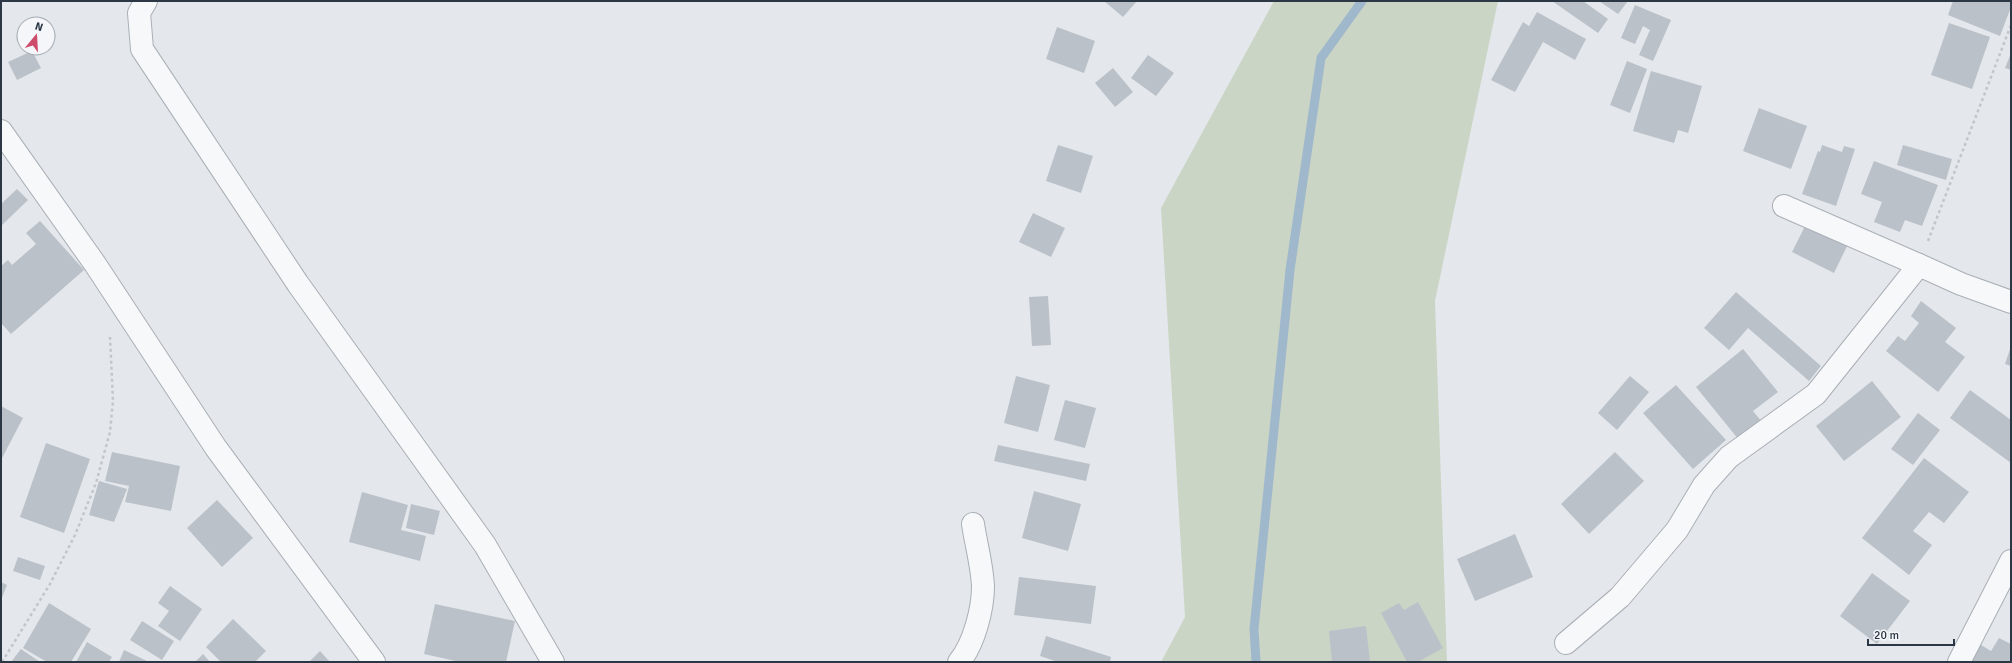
<svg xmlns="http://www.w3.org/2000/svg" width="2012" height="663" font-family="Signika,sans-serif">
<style>
.green{fill:#cbd5c5}
.lines{fill:none;stroke-linecap:round;stroke-linejoin:round}
.stream{stroke:#a0b8cb;stroke-width:9}
.building{fill:#bbc1c9}
.minor-casing{stroke:#a9afb6;stroke-width:24}
.path{stroke:#c2c6cb;stroke-width:2.5;stroke-dasharray:3 3;stroke-linecap:butt}
.minor{stroke:#f7f8fa;stroke-width:22}
</style>
<rect width="100%" height="100%" fill="#e4e8ec"/>
<polygon class="green" points="1274,1 1498,1 1435,301 1447,662 1161,662 1185,617 1161,208"/>
<g class="lines">
<polyline class="stream" points="1256,662 1254,629 1290,270 1321,58 1362,1"/>
</g>
<g class="building">
<polygon points="1104,1 1137,1 1123,17"/>
<polygon points="1552,1 1583,1 1608,19 1598,33"/>
<polygon points="1599,1 1628,1 1618,14"/>
<polygon points="1953,1 2011,1 2011,7 2000,36 1948,15"/>
<polygon points="1635,5 1671,20 1653,61 1639,55 1650,30 1643,26 1635,44 1621,38"/>
<polygon points="1537,12 1586,39 1575,60 1543,42 1515,92 1491,80 1523,22 1529,26"/>
<polygon points="1949,23 1990,37 1972,89 1931,75"/>
<polygon points="1057,27 1095,41 1084,73 1046,59"/>
<polygon points="32,51 41,68 17,80 8,62"/>
<polygon points="2011,53 2011,70 2005,68"/>
<polygon points="1148,55 1174,73 1156,96 1131,78"/>
<polygon points="1627,61 1647,69 1630,113 1610,105"/>
<polygon points="1113,68 1133,92 1115,107 1095,83"/>
<polygon points="1651,71 1702,86 1688,133 1678,130 1674,143 1633,131"/>
<polygon points="1759,108 1807,126 1791,169 1743,151"/>
<polygon points="1058,145 1093,156 1081,193 1046,181"/>
<polygon points="1822,145 1842,152 1844,146 1855,149 1836,206 1802,194 1818,151 1820,152"/>
<polygon points="1903,145 1952,159 1946,180 1897,165"/>
<polygon points="1874,161 1938,185 1922,226 1905,220 1900,232 1874,222 1882,202 1861,194"/>
<polygon points="17,189 28,200 1,226 1,204"/>
<polygon points="1033,213 1065,228 1051,257 1019,242"/>
<polygon points="1808,220 1850,240 1834,273 1792,252"/>
<polygon points="40,221 84,270 11,334 1,323 1,266 8,260 12,265 36,244 26,233"/>
<polygon points="1736,292 1821,366 1809,381 1748,328 1729,350 1704,328"/>
<polygon points="1048,296 1051,345 1032,346 1029,297"/>
<polygon points="1921,301 1956,328 1945,342 1965,357 1938,392 1886,351 1898,336 1905,341 1919,323 1911,316"/>
<polygon points="2011,346 2011,366 2005,364"/>
<polygon points="1743,349 1778,392 1753,411 1762,422 1739,440 1696,387"/>
<polygon points="1016,376 1050,385 1038,432 1004,423"/>
<polygon points="1630,376 1649,392 1617,430 1598,413"/>
<polygon points="1872,381 1901,417 1844,461 1816,426"/>
<polygon points="1676,385 1726,440 1693,469 1643,413"/>
<polygon points="1970,390 2011,420 2011,463 1950,418"/>
<polygon points="1065,400 1096,408 1085,448 1054,440"/>
<polygon points="1,406 23,418 1,460"/>
<polygon points="1918,413 1940,430 1913,465 1891,449"/>
<polygon points="46,443 90,459 64,533 20,517"/>
<polygon points="998,445 1090,464 1086,481 994,461"/>
<polygon points="112,452 180,466 171,511 125,502 129,486 105,481"/>
<polygon points="1615,452 1644,481 1589,534 1561,504"/>
<polygon points="1924,458 1969,492 1944,523 1929,512 1913,531 1932,545 1909,575 1862,538"/>
<polygon points="99,481 127,489 114,522 89,515"/>
<polygon points="1034,491 1081,504 1068,551 1022,538"/>
<polygon points="362,492 408,505 401,530 426,536 420,561 349,542"/>
<polygon points="217,500 253,538 222,567 187,528"/>
<polygon points="411,504 440,511 434,535 406,528"/>
<polygon points="1515,534 1533,577 1475,601 1457,559"/>
<polygon points="18,557 45,566 40,580 13,571"/>
<polygon points="1872,573 1910,601 1877,644 1840,616"/>
<polygon points="1019,577 1096,586 1091,624 1014,615"/>
<polygon points="1,582 7,585 1,600"/>
<polygon points="170,586 202,609 180,641 158,626 169,611 158,603"/>
<polygon points="1418,602 1443,648 1418,662 1407,662 1381,613 1399,603 1404,610"/>
<polygon points="49,603 91,629 71,662 47,662 23,648"/>
<polygon points="435,604 515,621 506,662 460,662 424,654"/>
<polygon points="233,619 266,651 255,662 221,662 206,647"/>
<polygon points="142,621 174,641 162,660 130,640"/>
<polygon points="1366,626 1370,662 1332,662 1329,631"/>
<polygon points="1046,636 1111,657 1110,662 1058,662 1040,656"/>
<polygon points="1999,638 2011,644 2011,662 1966,662 1976,642 1991,651"/>
<polygon points="87,642 112,657 109,662 76,662"/>
<polygon points="21,649 40,662 11,662"/>
<polygon points="124,650 149,662 119,662"/>
<polygon points="320,651 330,662 309,662"/>
<polygon points="203,654 210,662 195,662"/>
</g>
<g class="lines">
<defs>
<g id="minor">
<polyline points="146,1 139,13 142,49 298,284 485,545 553,662"/>
<polyline points="1,131 95,264 216,448 374,662"/>
<polyline points="1784,206 1919,265"/>
<polyline points="1566,643 1620,597 1677,530 1704,485 1729,457 1816,394 1919,265 1961,284 2011,302"/>
<path d="M959 662C974 644 983 609 983 586 982 565 976 544 973 524"/>
<polyline points="1959,662 2011,561"/>
</g>
</defs>
<use href="#minor" class="minor-casing"/>
<g class="path">
<polyline points="1928,241 2011,25"/>
<polyline points="2,662 50,584 75,535 96,483 110,432 113,401 110,337"/>
</g>
<use href="#minor" class="minor"/>
</g>
<rect width="2012" height="663" fill="none" stroke="#2b3744" stroke-width="4"/>
<g transform="translate(36 36) rotate(18)"><circle r="19" fill="#f4f6f9" stroke="#a4aab1"/>
<path d="M0-3L7 15L0 10L-7 15Z" fill="#cd4c6b"/>
<text y="-6" font-size="11" font-weight="bold" text-anchor="middle" fill="#2b3744">N</text>
</g>
<path d="M1868 639v6h86v-6" fill="none" stroke="#2b3744" stroke-width="2"/>
<text x="1874" y="639" font-size="12" fill="#2b3744" stroke="#f4f6f9" stroke-width="3" paint-order="stroke">20 m</text>
</svg>
